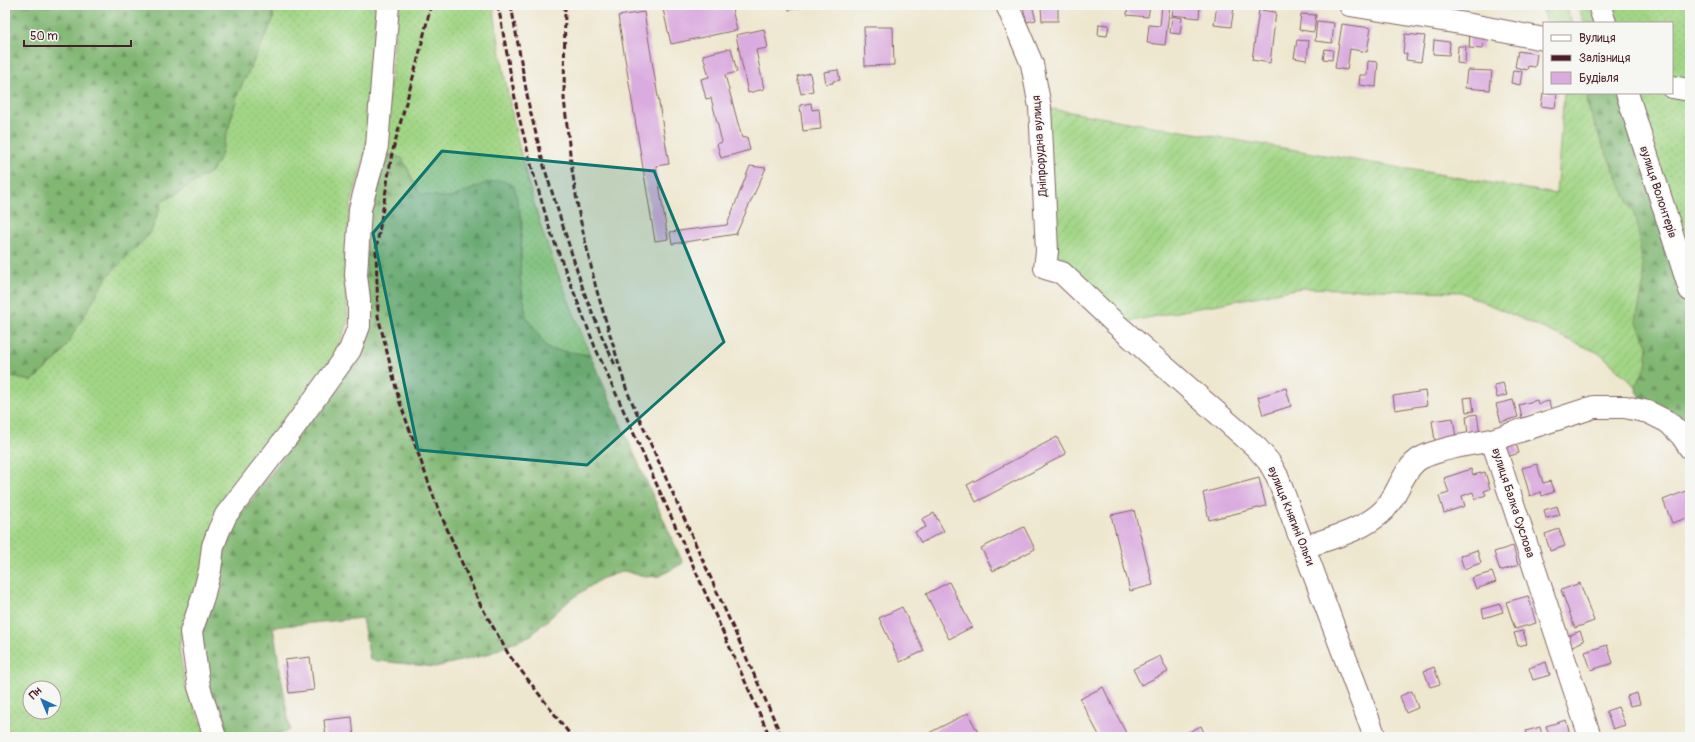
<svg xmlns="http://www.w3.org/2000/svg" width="1695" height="742" font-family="Pangolin,sans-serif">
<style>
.grass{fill:url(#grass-dots);stroke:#767a58;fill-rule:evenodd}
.forest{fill:url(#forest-firs);stroke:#666b4f}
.garden{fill:url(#garden-furrows);stroke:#767a58}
.building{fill:#daabdf}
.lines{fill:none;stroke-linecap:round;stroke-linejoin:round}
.minor-casing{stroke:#836564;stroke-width:24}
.minor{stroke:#fff;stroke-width:22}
.rail{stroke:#4a1f2b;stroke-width:3;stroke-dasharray:6 3;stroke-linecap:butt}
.marked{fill:#0f766e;fill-opacity:0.2;stroke:#0f766e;stroke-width:3;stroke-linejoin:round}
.labels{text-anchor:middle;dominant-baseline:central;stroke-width:3;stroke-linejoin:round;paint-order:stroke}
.street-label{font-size:12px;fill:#4a1f2b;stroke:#f6f6f2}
</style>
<defs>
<pattern id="grass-dots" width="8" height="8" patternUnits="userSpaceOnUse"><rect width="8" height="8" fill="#a2d686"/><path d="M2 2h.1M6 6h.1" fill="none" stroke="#8db774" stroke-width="1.8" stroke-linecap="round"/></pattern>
<pattern id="forest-firs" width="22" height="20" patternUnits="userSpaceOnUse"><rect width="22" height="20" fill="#81b773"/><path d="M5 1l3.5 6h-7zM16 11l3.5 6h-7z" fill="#6c945f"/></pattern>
<pattern id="garden-furrows" width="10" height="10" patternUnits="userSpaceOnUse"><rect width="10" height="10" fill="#a2d686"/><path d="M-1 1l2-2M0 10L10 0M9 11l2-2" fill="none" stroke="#8db774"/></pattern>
</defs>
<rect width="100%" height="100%" fill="#f6f6f2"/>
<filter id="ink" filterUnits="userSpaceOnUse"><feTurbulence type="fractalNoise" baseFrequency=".025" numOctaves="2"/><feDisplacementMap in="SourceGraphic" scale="8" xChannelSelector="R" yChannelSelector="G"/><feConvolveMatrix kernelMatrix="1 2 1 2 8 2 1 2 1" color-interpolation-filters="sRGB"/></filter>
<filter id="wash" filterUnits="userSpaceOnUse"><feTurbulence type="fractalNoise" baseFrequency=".012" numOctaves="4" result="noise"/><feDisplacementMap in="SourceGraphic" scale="16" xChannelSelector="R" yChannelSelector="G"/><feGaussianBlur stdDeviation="0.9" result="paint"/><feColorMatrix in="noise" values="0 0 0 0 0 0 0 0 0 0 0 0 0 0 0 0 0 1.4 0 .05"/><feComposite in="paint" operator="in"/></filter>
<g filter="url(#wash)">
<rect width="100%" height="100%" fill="#eee7cf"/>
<g class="grass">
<path d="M273 5H376L368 143 351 204 345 272 348 321 335 355 282 427 198 584 182 628 179 649 186 688 203 727 205 737H5V376L32 381 60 356 106 277 150 234 162 202 212 171 221 155 238 93 273 20ZM30 688H54V712H30Z"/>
<path d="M398 5H493C504 80 520 164 544 236 558 276 575 315 590 355L548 349 526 316 520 277 522 222 486 183 451 198 420 194 402 158 383 153Z"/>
<polygon points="1542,5 1566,5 1572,23 1547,23"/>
<polygon points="1578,5 1595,5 1601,23 1584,23"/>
<polygon points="1599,5 1690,5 1690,290 1627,93 1672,93 1672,23 1605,23"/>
</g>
<g class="forest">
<polygon points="5,5 273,5 273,20 238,93 221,155 212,171 162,202 150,234 107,277 60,356 32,381 5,376"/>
<polygon points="1588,93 1627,93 1690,290 1690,448 1642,402 1635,386 1646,367 1648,347 1636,321 1644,281 1601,142 1587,104"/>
<polygon points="383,153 402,158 420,194 451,198 486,183 501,180 514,186 522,222 520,277 526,316 548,349 590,355 683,563 660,576 645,577 624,571 601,579 571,599 531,635 486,655 435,667 370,660 362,618 273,627 290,730 270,737 223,737 209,695 198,635 220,583 224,553 236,521 354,360 366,267 368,212"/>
</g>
<polygon class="garden" points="1564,93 1588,93 1587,104 1601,142 1637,221 1644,281 1636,321 1648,347 1646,367 1635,386 1601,354 1461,292 1301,288 1116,324 1045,268 1040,107 1556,194"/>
<g id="blocks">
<g class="building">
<polygon points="662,5 731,5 737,30 671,44"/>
<polygon points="788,5 809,5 809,6 789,10"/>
<polygon points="1032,5 1036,20 1027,22 1023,7"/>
<polygon points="1128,5 1150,5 1148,17 1127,15"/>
<polygon points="1162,5 1170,5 1165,45 1147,43 1149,25 1160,26"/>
<polygon points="1174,5 1200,5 1199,18 1172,15"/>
<polygon points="1217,5 1234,7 1231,27 1214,25"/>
<polygon points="1041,7 1058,7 1058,21 1042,21"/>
<polygon points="1259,10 1276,12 1270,63 1252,60"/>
<polygon points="644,12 669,164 656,166 668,239 655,241 618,16"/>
<polygon points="1301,14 1316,15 1314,32 1299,30"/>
<polygon points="1172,16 1182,18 1180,34 1170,33"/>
<polygon points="1317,21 1334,23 1332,43 1315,41"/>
<polygon points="1099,24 1109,25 1107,36 1098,35"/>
<polygon points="1342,24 1371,28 1367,52 1350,49 1347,70 1335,68"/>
<polygon points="864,27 893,27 894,65 865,66"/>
<polygon points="764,29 768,48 756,50 764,89 748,93 736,35"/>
<polygon points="1470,32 1484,33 1483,49 1469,48"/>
<polygon points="1405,34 1425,36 1421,62 1406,60 1407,54 1403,53"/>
<polygon points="1297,40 1309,41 1307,60 1294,58"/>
<polygon points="1434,40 1450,42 1449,55 1433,54"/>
<polygon points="1458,46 1466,46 1465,64 1457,63"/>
<polygon points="731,48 737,72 725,75 742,138 747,137 750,150 721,158 717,144 722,142 711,98 706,99 701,79 709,77 703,55"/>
<polygon points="1325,49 1333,50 1332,60 1323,59"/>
<polygon points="1518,51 1537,54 1535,67 1528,66 1527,70 1515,67"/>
<polygon points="1368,61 1378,62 1376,87 1359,85 1360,75 1367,75"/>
<polygon points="838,70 840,80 833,81 833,83 826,84 824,72"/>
<polygon points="1467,70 1492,71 1490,90 1465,88"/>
<polygon points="1513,70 1522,71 1520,85 1511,83"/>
<polygon points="810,73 813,91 801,94 797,76"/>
<polygon points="1543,93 1557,93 1555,108 1541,106"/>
<polygon points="811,103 812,110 819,109 821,129 803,131 800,105"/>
<polygon points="750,166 766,168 736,234 672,244 670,232 727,225"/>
<polygon points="1503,383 1507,395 1497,398 1494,385"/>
<polygon points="1286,388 1291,406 1263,415 1258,397"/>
<polygon points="1425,391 1427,405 1395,410 1393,396"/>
<polygon points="1472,397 1474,411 1466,412 1464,398"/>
<polygon points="1513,400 1518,417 1501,422 1496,404"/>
<polygon points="1537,400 1538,404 1549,401 1551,410 1522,418 1519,405"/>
<polygon points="1477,414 1480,434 1468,435 1466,416"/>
<polygon points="1453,418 1456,438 1435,441 1432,421"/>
<polygon points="1057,437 1066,454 976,502 967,485"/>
<polygon points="1515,441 1519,453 1507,457 1503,445"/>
<polygon points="1537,464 1543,483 1550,481 1554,492 1542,496 1541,492 1530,496 1522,468"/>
<polygon points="1471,469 1473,475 1485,472 1490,489 1484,491 1486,495 1475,499 1473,492 1462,496 1465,506 1444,513 1439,496 1449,493 1444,478"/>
<polygon points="1259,478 1266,506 1209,520 1203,493"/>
<polygon points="1686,491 1690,504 1690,517 1672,523 1663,500"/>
<polygon points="1557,506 1560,515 1546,518 1544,510"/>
<polygon points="1134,510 1153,585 1130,591 1111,515"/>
<polygon points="934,513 944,531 921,543 915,532 926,527 922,519"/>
<polygon points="1024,527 1035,549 993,571 981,548"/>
<polygon points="1559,529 1565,546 1550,551 1545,534"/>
<polygon points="1513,546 1518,565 1500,571 1494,552"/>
<polygon points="1477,550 1481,563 1464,569 1460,556"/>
<polygon points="1492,572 1496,582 1476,589 1472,578"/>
<polygon points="949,582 972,627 949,639 926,594"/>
<polygon points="1580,583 1594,621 1575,628 1561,590"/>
<polygon points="1528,596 1536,623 1515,629 1506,602"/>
<polygon points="1500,604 1503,612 1484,618 1482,609"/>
<polygon points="902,607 924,651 900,662 879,618"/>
<polygon points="1523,631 1527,644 1518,646 1514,633"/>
<polygon points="1580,631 1584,641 1572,646 1568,636"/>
<polygon points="1607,645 1613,663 1591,670 1585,652"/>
<polygon points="1160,656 1168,672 1141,685 1133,669"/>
<polygon points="310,657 314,690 289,693 285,660"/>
<polygon points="1546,662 1550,675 1533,680 1529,668"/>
<polygon points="1434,667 1440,684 1430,687 1424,671"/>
<polygon points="1103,687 1128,737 1100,737 1080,699"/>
<polygon points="1412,691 1418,708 1406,713 1400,696"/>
<polygon points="1637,693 1640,704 1630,706 1627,696"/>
<polygon points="1618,707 1625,725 1613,729 1606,711"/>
<polygon points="968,713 980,737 931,737 929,733"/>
<polygon points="352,717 354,737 326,737 324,720"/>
<polygon points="1566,720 1570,735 1562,737 1550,737 1546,726"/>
<polygon points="1201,726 1206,737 1179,737"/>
<polygon points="1540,727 1542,735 1528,737 1526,731"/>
<polygon points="921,732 922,737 901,737 901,736"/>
</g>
</g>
</g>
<g filter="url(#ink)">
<use href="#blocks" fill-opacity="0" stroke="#836564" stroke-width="1"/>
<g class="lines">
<defs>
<g id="minor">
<polyline points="1007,5 1032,64 1040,107 1047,251 1045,268 1062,273 1116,324 1257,448 1269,462 1277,476 1375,737"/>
<polyline points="1350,5 1466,24 1544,39"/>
<polyline points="1599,5 1605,23"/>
<polyline points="1672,87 1690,90"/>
<polyline points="1627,93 1690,290"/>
<polyline points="1492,440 1594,407 1625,407 1648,412 1668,422 1682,436 1690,448"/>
<path d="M1304 547C1331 538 1363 531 1384 510 1398 495 1403 468 1421 458 1439 448 1472 444 1492 440L1590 737"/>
<polyline points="215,737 199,687 191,632 203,597 210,570 213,546 219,530 226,515 289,434 350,350 359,326 359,299 356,275 360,209 377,146 388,5"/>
</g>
</defs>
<use href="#minor" class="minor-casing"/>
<use href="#minor" class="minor"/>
<g class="rail">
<polyline points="431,5 417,63 392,153 376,251 378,316 399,400 437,506 480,604 509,655 572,737"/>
<polyline points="498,5 517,109 533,172 551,233 595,347 770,737"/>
<polyline points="511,5 529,106 545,170 584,292 603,339 616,367"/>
<polyline points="565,5 564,98 571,163 579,214 596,288 627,391 782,737"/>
</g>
</g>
</g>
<path class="marked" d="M442 151 654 171 724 342 587 465 418 450 373 233Z"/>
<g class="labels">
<g class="street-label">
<text transform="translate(1040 146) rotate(-94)">Дніпрорудна вулиця</text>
<text transform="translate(1658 192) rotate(72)">вулиця Волонтерів</text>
<text transform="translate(1513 503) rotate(72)">вулиця Балка Суслова</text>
<text transform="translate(1291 516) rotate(68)">вулиця Княгині Ольги</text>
</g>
</g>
<rect width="1695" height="742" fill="none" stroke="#f6f6f2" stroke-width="20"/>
<rect x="1543" y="22" width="130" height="72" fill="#f6f6f2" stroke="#b1a0a2"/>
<rect x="1551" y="35" width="20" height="6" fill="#ffffff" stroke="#b1a0a2"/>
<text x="1579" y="42" font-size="12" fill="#4a1f2b">Вулиця</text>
<rect x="1551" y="55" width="20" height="6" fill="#4a1f2b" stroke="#b1a0a2"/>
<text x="1579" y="62" font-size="12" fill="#4a1f2b">Залізниця</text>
<rect x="1551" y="72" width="20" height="12" fill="#daabdf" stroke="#b1a0a2"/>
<text x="1579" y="82" font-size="12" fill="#4a1f2b">Будівля</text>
<g transform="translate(42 700) rotate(316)"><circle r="19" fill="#f6f6f2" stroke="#b1a0a2"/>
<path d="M0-3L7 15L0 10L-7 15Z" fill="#1f6fb2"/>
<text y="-6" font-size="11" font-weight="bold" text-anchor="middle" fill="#4a1f2b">Пн</text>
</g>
<path d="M24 40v6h107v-6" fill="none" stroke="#4a1f2b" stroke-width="2"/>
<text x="30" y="40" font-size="12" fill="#4a1f2b" stroke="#f6f6f2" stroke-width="3" paint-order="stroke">50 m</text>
</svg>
